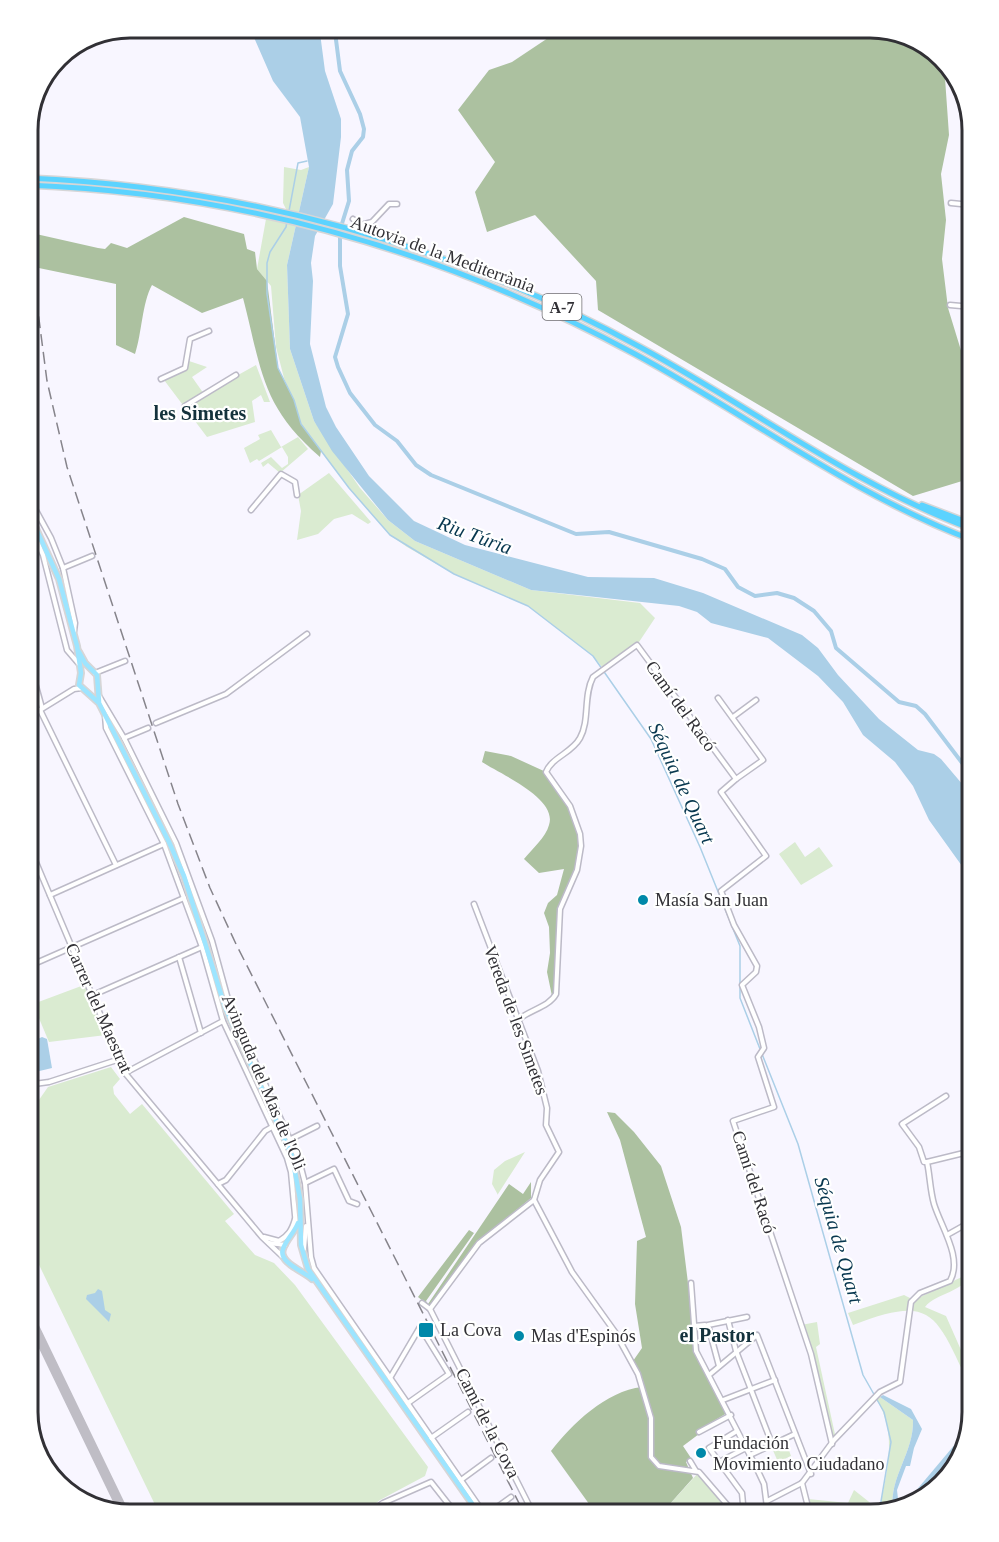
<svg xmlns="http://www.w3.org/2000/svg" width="999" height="1542" font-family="Georgia,serif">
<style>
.green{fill:#daebd1}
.forest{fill:#acc1a0}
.water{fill:#abcfe7}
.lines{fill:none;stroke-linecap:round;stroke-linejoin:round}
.stream{stroke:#abcfe7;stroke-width:1.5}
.canal{stroke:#abcfe7;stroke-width:4}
.taxiway{stroke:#bfbdc5;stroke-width:10}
.minor-casing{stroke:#bcbac7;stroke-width:7}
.major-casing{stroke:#d6d6d7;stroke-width:8}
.highway-casing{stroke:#d6d6d7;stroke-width:8}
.minor{stroke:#fff;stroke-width:4}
.major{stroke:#9de5ff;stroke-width:4.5}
.highway{stroke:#5bd3ff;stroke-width:5}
.rail{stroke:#86848b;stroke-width:1.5;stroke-dasharray:12 6;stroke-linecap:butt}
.poi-dot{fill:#0088a9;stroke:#fff;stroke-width:2}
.labels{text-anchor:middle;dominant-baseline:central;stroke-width:4.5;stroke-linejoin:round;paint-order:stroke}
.shield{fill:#fff;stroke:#6f6e72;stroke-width:1.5}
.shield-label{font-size:16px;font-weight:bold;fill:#313035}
.street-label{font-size:18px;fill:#313035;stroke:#fff}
.poi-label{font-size:18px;fill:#313035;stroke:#fff;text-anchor:start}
.neighbourhood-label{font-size:20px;font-weight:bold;fill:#14323c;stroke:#fff}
.water-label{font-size:20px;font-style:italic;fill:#07374f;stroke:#fff}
.rim{fill:none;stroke:#313035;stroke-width:3}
</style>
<rect width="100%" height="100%" fill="#f8f6ff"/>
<g class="green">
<polygon points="284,167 301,170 309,167 287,265 290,349 314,421 360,488 388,520 415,541 531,590 640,603 655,618 637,645 603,668 593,656 528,606 454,574 407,547 390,535 349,488 301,424 284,378 276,347 271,286 257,269 266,219 281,222 286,209 283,203"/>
<polygon points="189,361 207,367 192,377 204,394 256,365 270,402 264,402 261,395 252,401 255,422 207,437 164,380 187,368"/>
<polygon points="271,430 281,447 298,437 308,449 280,473 268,463 263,467 261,463 271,457 282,468 288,464 288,457 282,447 259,461 257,459 250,463 244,448 260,439 258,435"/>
<polygon points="329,473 371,522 368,524 352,514 334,519 318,534 297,540 301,511 298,495"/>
<polygon points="795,842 805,857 819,847 833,866 801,885 779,854"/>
<polygon points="84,985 106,1035 49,1042 33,1004"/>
<polygon points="111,1067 120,1079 113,1087 114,1094 130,1114 142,1104 234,1214 225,1221 255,1255 274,1263 295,1285 428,1467 425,1476 380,1500 361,1515 160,1515 27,1240 27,1117 48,1087"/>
<polygon points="525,1152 498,1194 498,1195 492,1184 494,1170 505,1161"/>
<path d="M970 1273C964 1293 937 1292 925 1307L946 1316 972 1375 967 1380C935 1312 931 1295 853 1325L848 1313 904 1295 914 1300Z"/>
<polygon points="817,1322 820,1344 816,1347 836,1439 832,1444 819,1386 801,1325"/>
<path d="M880 1397 913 1420C914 1453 889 1477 893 1509L879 1513C886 1474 899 1434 876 1399Z"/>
<polygon points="786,1442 791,1456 778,1462 772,1448"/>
<polygon points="699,1472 732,1515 660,1515"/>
<polygon points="854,1490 873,1505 873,1514 813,1515 808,1499 848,1503"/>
</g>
<g class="forest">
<polygon points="876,27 927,45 944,64 949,135 941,174 946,220 942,259 948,308 963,357 972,365 972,478 913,496 598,310 596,281 535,215 487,232 475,192 495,162 458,110 489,70 512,62 560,30"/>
<path d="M184 217 244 234 247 249 255 252 257 269 267 281 278 368 294 400 301 424 321 451 320 457C261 406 262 371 243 298L202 313 152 285C142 303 142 333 135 354L116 345V284L34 267 36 234 98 248 105 249 111 243 127 248Z"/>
<path d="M485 751 511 756 546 772 576 818 581 846 580 859 562 902 556 994 552 996 547 972 550 953 549 927 544 913 548 903 557 895 564 869 539 873 524 859C532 849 546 837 549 825 558 798 500 774 482 762Z"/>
<path d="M607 1112 615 1113 634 1132 661 1166 681 1227 693 1323 694 1352 727 1413 697 1431 699 1434 683 1446 691 1458 686 1462 693 1478 660 1515H597L551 1451C572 1424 606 1391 642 1387L633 1361 642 1348 635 1304 637 1241 646 1237 620 1140Z"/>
<polygon points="531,1182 531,1198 480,1240 430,1307 418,1297 469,1230 474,1233 426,1301 428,1304 509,1184 523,1194"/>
</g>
<g class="water">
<polygon points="252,33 320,33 325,71 341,119 341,137 333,204 315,236 311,263 313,281 310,344 326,407 336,427 369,476 414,521 465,545 588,577 654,578 703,593 802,635 818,648 838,675 879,719 918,750 934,754 941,759 963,785 972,806 972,880 929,820 913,786 895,762 863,735 843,702 818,676 768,638 711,623 697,612 679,606 531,590 415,541 388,520 332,451 314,421 290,349 287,265 309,167 300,117 273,81"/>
<polygon points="42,1037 47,1039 52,1068 27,1074 27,1044"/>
<polygon points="98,1289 102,1291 105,1310 111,1314 109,1322 86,1299 87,1295 95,1293"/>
<path d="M883 1395 911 1409 922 1429 914 1448 910 1466H906L897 1490 899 1508 893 1509C889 1477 914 1453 913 1420L880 1397Z"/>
<polygon points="967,1430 962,1449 921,1499 915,1504 907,1506 909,1499"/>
</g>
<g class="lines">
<g class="stream">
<polyline points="289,211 298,163 307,161"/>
<polyline points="288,216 286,227 270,252 267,263 267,294 278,368 294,400 301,424 349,488 390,535 454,574 528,606 593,656 651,739 700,847 740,946 740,998 760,1049"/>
<polyline points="762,1054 798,1144 863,1375 884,1412 891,1442 879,1513"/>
<polyline points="27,1397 39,1437 63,1487"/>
</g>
<polyline class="canal" points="335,32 340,71 360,114 364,129 363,137 352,151 347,170 349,201 340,230 340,266 348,314 335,357 338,367 350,393 375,425 397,441 416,465 431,475 576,534 609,532 702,559 725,569 738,587 755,596 777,593 794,598 814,611 831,631 836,648 899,702 916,706 925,714 972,776"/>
<polyline class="taxiway" points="27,1312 125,1515"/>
<defs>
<g id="minor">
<polyline points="959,89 963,90"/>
<polyline points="951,203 971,205"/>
<polyline points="353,219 361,225 372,222 389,204 397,204"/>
<polyline points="972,251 969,236 972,192"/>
<polyline points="950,305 972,307"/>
<polyline points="27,329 35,328"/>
<polyline points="161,379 185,368 190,339 209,331"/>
<polyline points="185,406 236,375"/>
<polyline points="27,494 51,538 63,568 75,623 74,631"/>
<polyline points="251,510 281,474 295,482 297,495"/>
<polyline points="27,519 43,555 67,650 79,664"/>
<polyline points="27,540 35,535"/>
<polyline points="63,568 92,556"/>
<polyline points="27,654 42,708"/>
<polyline points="95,673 125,661"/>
<polyline points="99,696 124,738 176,843 212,941 229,1003 299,1160 305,1183 311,1257 314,1268 485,1515"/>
<polyline points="718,698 763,760 736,779"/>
<polyline points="40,710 116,865"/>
<polyline points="105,715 106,728 164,844 202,947 223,1021 287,1158 291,1172 296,1226"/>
<polyline points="733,717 756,700"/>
<polyline points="27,718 74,689 82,688"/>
<polyline points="156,723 226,694 307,634"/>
<polyline points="124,738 148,728"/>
<polyline points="27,841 125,1073 262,1237 282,1256"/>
<polyline points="50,895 164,844"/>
<polyline points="474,904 538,1071 547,1108 546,1125 559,1152 540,1180 534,1200"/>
<polyline points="179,957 201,1033"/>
<polyline points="27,967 184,898"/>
<polyline points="93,995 202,947"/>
<path d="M518 1020C529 1010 549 1007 556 994L560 909 577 870 581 846 580 834 570 806 546 772C552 757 572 753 580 738 590 720 583 696 593 677L637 645 736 779 721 792 766 856 721 891 734 925 757 966 756 972 742 985 759 1027 764 1048 758 1057 774 1107 733 1121 811 1354 832 1444"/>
<polyline points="125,1073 223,1021"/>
<polyline points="27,1085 49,1082 120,1059"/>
<polyline points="291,1139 317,1126"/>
<polyline points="927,1162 924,1162 919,1147 902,1124 946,1096"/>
<polyline points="305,1183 334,1169 349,1201 357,1204"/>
<polyline points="218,1184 226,1180 265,1131 272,1127"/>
<polyline points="534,1200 572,1272 615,1332 638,1374 651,1418 651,1457 659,1466 699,1472 736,1515"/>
<polyline points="947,1235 972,1221"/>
<path d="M264 1237 279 1241C288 1236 292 1230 295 1219"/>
<polyline points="269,1243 285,1245"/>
<polyline points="304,1249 306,1226"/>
<polyline points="691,1283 696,1351 756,1467 764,1484 768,1515"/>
<polyline points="422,1303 430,1309 534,1515"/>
<polyline points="430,1309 479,1243 534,1200"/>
<polyline points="728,1320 736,1351 772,1444"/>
<polyline points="694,1326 705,1325"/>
<polyline points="719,1366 708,1325 747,1317"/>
<polyline points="709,1375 757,1335 811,1474"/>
<polyline points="390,1378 420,1327 449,1374 408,1403"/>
<polyline points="723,1400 775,1380"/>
<polyline points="737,1431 709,1448 742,1493 744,1515"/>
<polyline points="699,1432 731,1415"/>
<polyline points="431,1438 468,1412"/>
<polyline points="750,1455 795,1434"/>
<polyline points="690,1461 696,1471"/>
<polyline points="719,1462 746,1448"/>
<polyline points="461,1480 491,1458"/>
<polyline points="802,1483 810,1515"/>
<path d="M767 1501 802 1483 834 1440 880 1392 900 1382 911 1302 920 1293 950 1281C963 1258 941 1227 934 1204 930 1190 930 1176 927 1162L972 1151"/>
<polyline points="366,1515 383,1503 431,1482 457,1515"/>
<polyline points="486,1515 511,1497"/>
</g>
<g id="major">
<polyline points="27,509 59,579 77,646 81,673 79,685 99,703 169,842 184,876 225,1007 292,1156 300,1199 301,1245 308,1269 480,1515"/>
<polyline points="79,652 85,663 97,675 99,702"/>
<path d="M298 1223C294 1233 286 1240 283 1249 278 1262 303 1271 312 1279"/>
</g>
<g id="highway">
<path d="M27 178C242 187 451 244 640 347 751 407 853 485 972 529"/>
<path d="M27 185C243 193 446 252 635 354 748 415 851 494 972 540"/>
<polyline points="922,505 972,524"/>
</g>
</defs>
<use href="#minor" class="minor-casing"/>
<use href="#major" class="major-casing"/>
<use href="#highway" class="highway-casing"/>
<use href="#minor" class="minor"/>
<use href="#major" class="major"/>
<use href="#highway" class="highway"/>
<polyline class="rail" points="27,227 47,381 67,467 178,804 210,888 236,944 525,1515"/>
</g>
<g class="poi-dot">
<circle cx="643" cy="900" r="6"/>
<rect x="418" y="1322" width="16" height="16" rx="3"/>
<circle cx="519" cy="1336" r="6"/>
<circle cx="701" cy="1453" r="6"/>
</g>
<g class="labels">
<rect class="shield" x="542.5" y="294" width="39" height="26" rx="4.5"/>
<g class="shield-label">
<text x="562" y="307">A-7</text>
</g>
<g class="street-label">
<text transform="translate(443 254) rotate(20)">Autovia de la Mediterrània</text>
<text transform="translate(681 706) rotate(54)">Camí del Racó</text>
<text transform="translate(99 1008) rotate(66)">Carrer del Maestrat</text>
<text transform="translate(516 1020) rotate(70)">Vereda de les Simetes</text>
<text transform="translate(264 1082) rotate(67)">Avinguda del Mas de l'Oli</text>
<text transform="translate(754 1182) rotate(72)">Camí del Racó</text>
<text transform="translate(488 1423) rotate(63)">Camí de la Cova</text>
</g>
<g class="poi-label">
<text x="655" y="900">Masía San Juan</text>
<text x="440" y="1330">La Cova</text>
<text x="531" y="1336">Mas d'Espinós</text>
<text x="713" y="1443">Fundación<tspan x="713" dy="21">Movimiento Ciudadano</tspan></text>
</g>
<g class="neighbourhood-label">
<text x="200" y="413">les Simetes</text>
<text x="717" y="1335">el Pastor</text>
</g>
<g class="water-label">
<text transform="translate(475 535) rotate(20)">Riu Túria</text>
<text transform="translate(682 783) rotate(65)">Séquia de Quart</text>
<text transform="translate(839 1240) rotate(74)">Séquia de Quart</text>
</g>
</g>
<path d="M0 0H999V1542H0ZM130 38H870A92 92 0 0 1 962 130V1412A92 92 0 0 1 870 1504H130A92 92 0 0 1 38 1412V130A92 92 0 0 1 130 38Z" fill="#fff" fill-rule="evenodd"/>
<path class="rim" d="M130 38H870A92 92 0 0 1 962 130V1412A92 92 0 0 1 870 1504H130A92 92 0 0 1 38 1412V130A92 92 0 0 1 130 38Z"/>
</svg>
